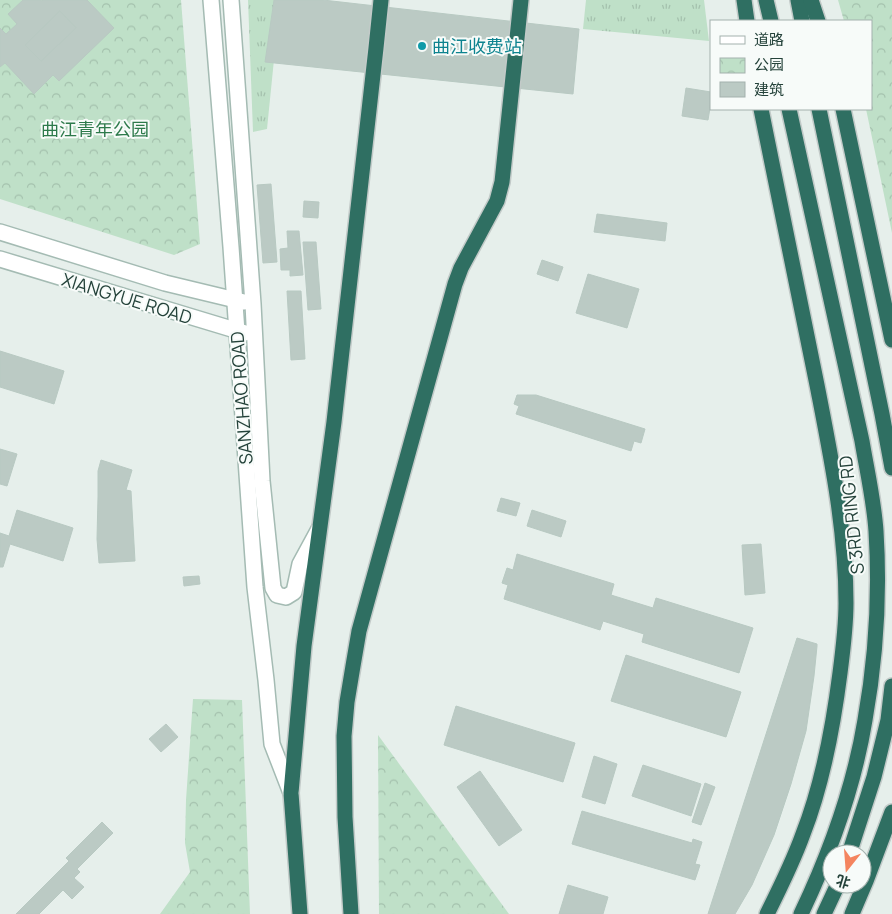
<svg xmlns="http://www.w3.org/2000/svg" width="892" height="914" font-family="Manrope,'Noto Sans SC',sans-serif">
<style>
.grass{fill:url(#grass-tufts)}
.park{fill:url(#park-crowns)}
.building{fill:#bbcac4;stroke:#b8c9c2;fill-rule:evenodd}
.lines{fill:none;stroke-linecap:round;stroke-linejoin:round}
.secondary-casing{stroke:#a4bbb3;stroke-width:18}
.highway-casing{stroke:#c2cac8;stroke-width:18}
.secondary{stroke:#fff;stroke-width:15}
.highway{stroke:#2f6f62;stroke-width:15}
.culture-dot{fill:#0f9aa8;stroke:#f7fbf9;stroke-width:2}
.labels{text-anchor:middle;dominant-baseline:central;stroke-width:4;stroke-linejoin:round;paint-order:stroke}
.culture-label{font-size:18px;fill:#0d838f;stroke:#f7fbf9;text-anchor:start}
.park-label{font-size:18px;fill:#2d7a4b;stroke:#f7fbf9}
.street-label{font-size:18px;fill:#24423a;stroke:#f7fbf9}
</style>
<defs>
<pattern id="grass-tufts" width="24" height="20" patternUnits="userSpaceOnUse" patternTransform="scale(1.25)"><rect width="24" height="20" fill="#bfe0c8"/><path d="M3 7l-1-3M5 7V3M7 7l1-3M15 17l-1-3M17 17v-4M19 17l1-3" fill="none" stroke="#a4c1ad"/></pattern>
<pattern id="park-crowns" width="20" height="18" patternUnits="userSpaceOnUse" patternTransform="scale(1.25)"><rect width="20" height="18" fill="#bfe0c8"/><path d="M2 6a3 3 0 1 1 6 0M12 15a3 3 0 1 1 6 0" fill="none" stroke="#a4c1ad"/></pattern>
</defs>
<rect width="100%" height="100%" fill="#e6efeb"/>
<g class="grass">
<polygon points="248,0 280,0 267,129 253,132"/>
<polygon points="586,0 704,0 709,41 583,29"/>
</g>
<g class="park">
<polygon points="0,0 181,0 200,244 174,255 0,199"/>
<polygon points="838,0 892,0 892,233 866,109 871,109 871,21 844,21"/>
<polygon points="193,699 242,700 250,914 160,914 190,872 185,843 186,800"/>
<polygon points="378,735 509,914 379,914"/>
</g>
<g class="building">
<path d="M23 0H40L42 1 43 0H87L114 28 59 81 53 75 34 94 5 63 0 67V28L6 34 17 24 8 14ZM60 11 76 28 41 61 25 45Z"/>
<polygon points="274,0 323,0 579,29 573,94 265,62"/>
<polygon points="60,11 76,28 41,61 25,45"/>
<polygon points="686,88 711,92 711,102 708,120 682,116"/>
<polygon points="271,184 277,262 263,263 257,185"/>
<polygon points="304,201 319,202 318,218 303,217"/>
<polygon points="597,214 667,223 665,241 594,232"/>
<polygon points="287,231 299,231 303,275 290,276 290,270 281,270 280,249 288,248"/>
<polygon points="303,242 316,242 321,309 308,310"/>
<polygon points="542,260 563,267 558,281 537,274"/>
<polygon points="588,274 639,289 627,328 576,313"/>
<polygon points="287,291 301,291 305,359 291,360"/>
<polygon points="0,351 64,371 54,404 0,387"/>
<polygon points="517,395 536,395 645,429 641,443 634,441 631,451 516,414 519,406 514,404"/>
<polygon points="0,449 17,454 7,486 0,484"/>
<polygon points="101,460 132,470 126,490 131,491 135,561 99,563 97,539 98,497 98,471"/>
<polygon points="501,498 520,503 516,516 497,511"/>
<polygon points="17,510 73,528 63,561 10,544 3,567 0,567 0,533 9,536"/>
<polygon points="532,510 566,521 561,537 527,526"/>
<polygon points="761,544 765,593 745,595 742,545"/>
<polygon points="517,554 614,584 611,595 653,608 656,598 753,628 739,673 642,642 644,634 603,621 600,630 504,599 508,585 502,583 507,568 513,570"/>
<polygon points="199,576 200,584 184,586 183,577"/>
<polygon points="797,638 817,644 817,646 814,676 806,731 791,784 774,835 752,885 735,914 708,914"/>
<polygon points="626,655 741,692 726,737 611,701"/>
<polygon points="456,706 575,743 563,782 444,745"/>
<polygon points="166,724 178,737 161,752 149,739"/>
<polygon points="594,756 617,764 605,804 582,797"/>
<polygon points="643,765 701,784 691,816 632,796"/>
<polygon points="480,771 522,830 499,846 457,787"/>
<polygon points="705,783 715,787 701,825 692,822"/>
<polygon points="582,811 692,843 693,839 702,842 695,864 700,865 695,880 572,844"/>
<polygon points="102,822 113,833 77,869 80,872 74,878 84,887 72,899 63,890 39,914 16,914 69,861 66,858"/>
<polygon points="568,885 608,897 603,914 559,914"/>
</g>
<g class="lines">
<defs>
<g id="secondary">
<polyline points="211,0 231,247 255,587 266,680 272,744 291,793"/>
<polyline points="231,0 253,304 262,481 273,588 277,595 286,597 294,592 300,564 319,529"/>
<polyline points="0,232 165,283 244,302"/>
<polyline points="0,259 245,333"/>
</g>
<g id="highway">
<polyline points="744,0 747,21"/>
<polyline points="766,0 771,21"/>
<polyline points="798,0 802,21"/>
<polyline points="811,0 818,21"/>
<path d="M761 109C780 201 799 293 817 385 831 457 846 529 846 603 846 626 843 650 840 673 833 728 823 783 803 834 793 862 780 888 767 914"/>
<path d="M789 109 862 441C867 471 874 501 876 531 880 594 876 658 865 720 854 787 830 853 801 914"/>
<polyline points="819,109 882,414 892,468"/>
<polyline points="843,109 892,340"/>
<polyline points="849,854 874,777 888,720 892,686"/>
<polyline points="300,914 291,793 304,646 334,422 376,48 381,0"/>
<polyline points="351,914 345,817 344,736 347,702 353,666 359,631 455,284 461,268 497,201 502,182 521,0"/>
<polyline points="824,914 838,884"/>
<polyline points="852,914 866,881 892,812"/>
</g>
</defs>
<use href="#secondary" class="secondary-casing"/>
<use href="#highway" class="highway-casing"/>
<use href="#secondary" class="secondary"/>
<use href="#highway" class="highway"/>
</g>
<circle class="culture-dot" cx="422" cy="46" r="5"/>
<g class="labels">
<g class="culture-label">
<text x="432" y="46">曲江收费站</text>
</g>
<g class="park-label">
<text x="95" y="129">曲江青年公园</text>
</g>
<g class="street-label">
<text transform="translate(127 298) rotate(17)">XIANGYUE ROAD</text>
<text transform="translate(241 398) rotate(-94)">SANZHAO ROAD</text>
<text transform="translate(851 515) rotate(-96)">S 3RD RING RD</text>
</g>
</g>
<rect x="710" y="20" width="162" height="90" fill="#f7fbf9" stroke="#a3b1ad"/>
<rect x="720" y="36" width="25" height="8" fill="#ffffff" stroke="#a3b1ad"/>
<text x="754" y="45" font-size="15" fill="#24423a">道路</text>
<rect x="720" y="58" width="25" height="15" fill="url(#park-crowns)" stroke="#a3b1ad"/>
<text x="754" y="70" font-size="15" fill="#24423a">公园</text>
<rect x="720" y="82" width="25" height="15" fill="#bbcac4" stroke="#a3b1ad"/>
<text x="754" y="95" font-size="15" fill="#24423a">建筑</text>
<g transform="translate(847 869) rotate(197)"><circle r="24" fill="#f7fbf9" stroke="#a3b1ad"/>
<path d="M0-4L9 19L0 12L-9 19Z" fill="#f4845f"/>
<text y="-8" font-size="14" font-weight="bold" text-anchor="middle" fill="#24423a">北</text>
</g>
</svg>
